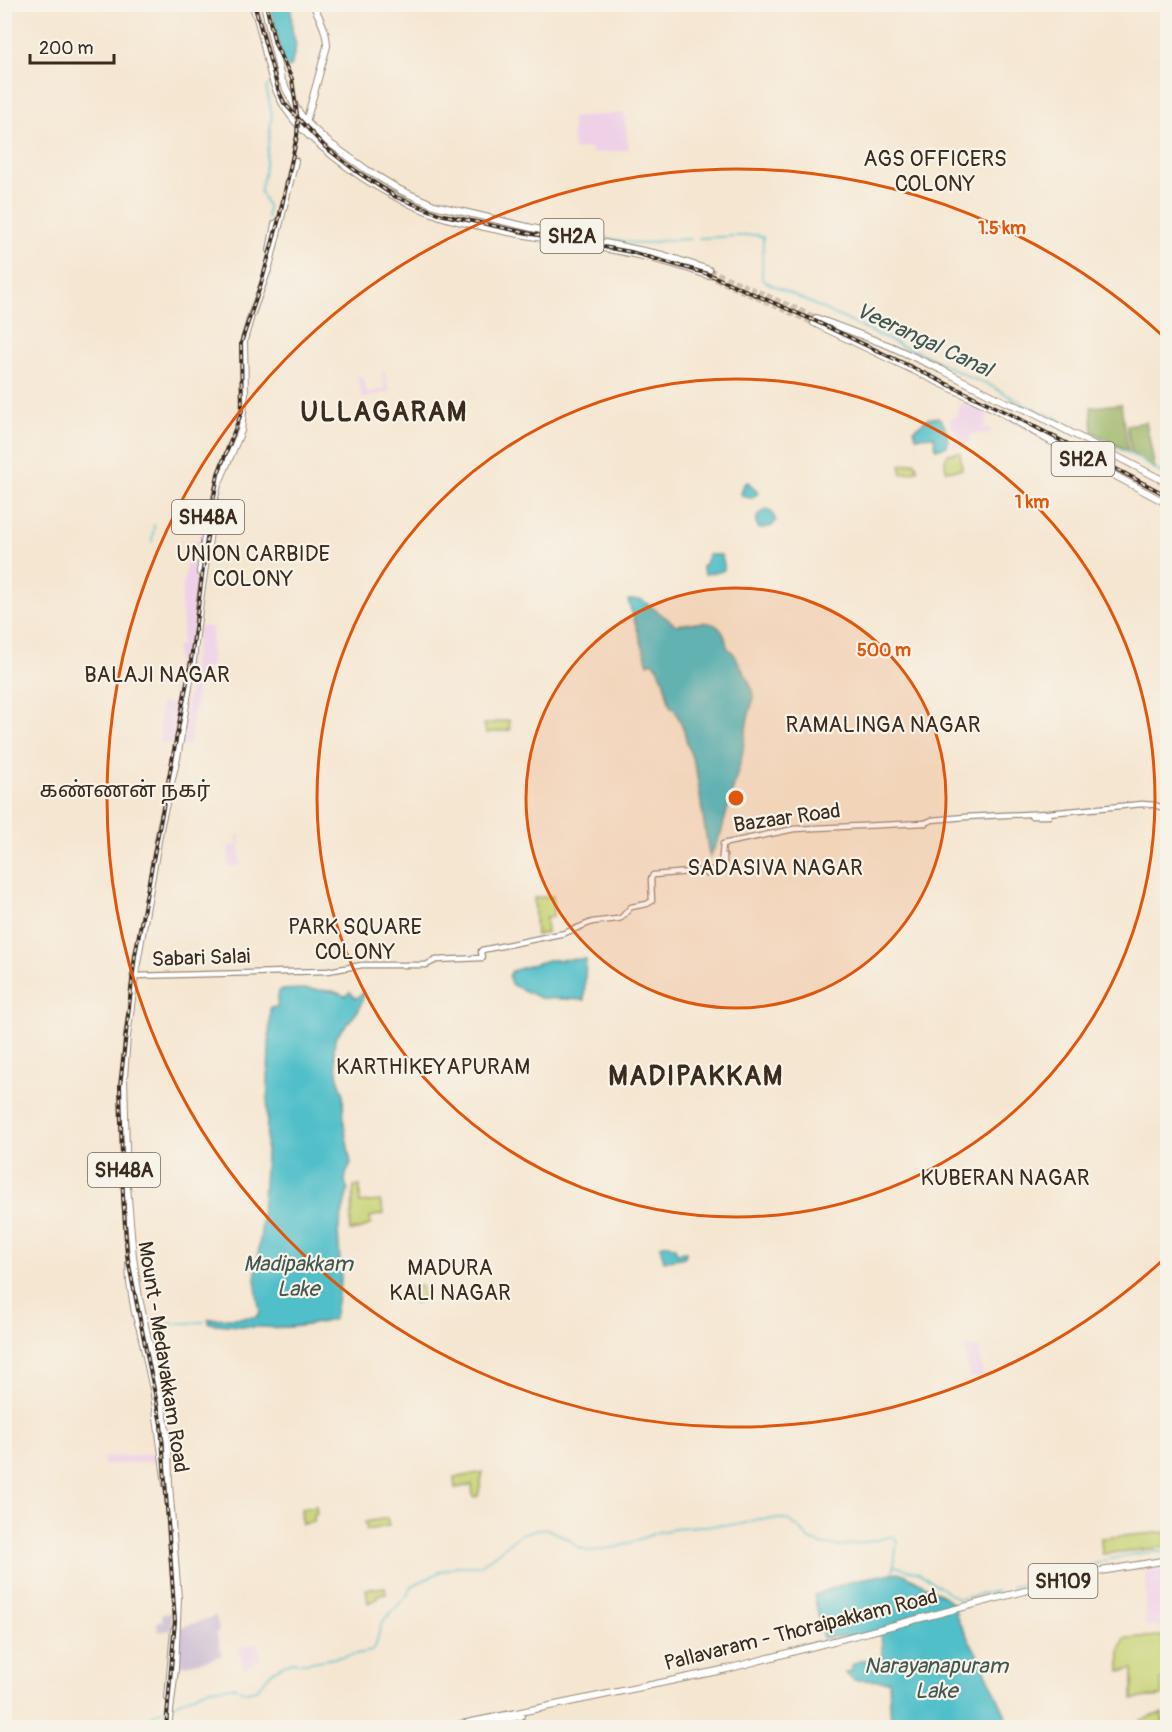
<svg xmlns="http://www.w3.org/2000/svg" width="1172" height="1732" font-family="Pangolin,'Noto Sans Tamil',sans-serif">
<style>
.built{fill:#eed0e7}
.industrial{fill:#ccbed3}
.green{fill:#c7d375;stroke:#817e4a;stroke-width:1.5}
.forest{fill:#9db566;stroke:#6c7042;stroke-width:1.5}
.water{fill:#51bfc9;stroke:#467474;stroke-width:1.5}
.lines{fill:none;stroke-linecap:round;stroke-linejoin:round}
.stream{stroke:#51bfc9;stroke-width:1.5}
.primary-tunnel{stroke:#d0c0ad;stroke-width:6;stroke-dasharray:6 3;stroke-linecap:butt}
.secondary-casing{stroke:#988878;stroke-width:7}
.primary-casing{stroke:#988878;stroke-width:8}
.secondary{stroke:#fff;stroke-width:4.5}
.primary{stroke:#fff;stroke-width:6}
.rail-casing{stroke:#3b2a1e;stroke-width:4}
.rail{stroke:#f7f3e8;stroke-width:1.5;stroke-dasharray:4.5;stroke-linecap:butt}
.ring{fill:none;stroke:#df570d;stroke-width:3}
.labels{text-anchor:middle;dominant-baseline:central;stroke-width:4.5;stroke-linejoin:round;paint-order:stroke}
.shield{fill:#f7f3e8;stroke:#73665b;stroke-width:1.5}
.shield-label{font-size:20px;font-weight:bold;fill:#3b2a1e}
.street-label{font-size:21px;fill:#3b2a1e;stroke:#f7f3e8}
.neighbourhood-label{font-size:22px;fill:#3b2a1e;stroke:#f7f3e8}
.water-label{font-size:22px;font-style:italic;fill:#425751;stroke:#f7f3e8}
.district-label{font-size:27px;font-weight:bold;letter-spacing:1.5px;fill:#3b2a1e;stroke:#f7f3e8}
.centre{fill:#df570d;stroke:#f7f3e8;stroke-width:3}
.ring-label{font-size:18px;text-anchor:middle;font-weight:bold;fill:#df570d;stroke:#f7f3e8;stroke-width:4.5;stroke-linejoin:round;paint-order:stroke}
</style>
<rect width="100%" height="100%" fill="#f7f3e8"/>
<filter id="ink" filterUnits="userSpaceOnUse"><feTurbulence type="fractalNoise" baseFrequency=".0167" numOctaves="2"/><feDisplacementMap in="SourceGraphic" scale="12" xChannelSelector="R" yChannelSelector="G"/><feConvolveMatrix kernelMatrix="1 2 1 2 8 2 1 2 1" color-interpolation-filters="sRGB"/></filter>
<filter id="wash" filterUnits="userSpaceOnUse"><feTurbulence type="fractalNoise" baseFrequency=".008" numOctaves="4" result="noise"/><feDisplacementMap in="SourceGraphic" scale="24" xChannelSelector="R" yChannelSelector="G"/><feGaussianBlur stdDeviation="1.35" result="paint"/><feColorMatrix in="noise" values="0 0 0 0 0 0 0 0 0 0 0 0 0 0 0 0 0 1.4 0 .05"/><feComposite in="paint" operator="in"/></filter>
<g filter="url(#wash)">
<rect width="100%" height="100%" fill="#f5e6d1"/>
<g class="built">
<polygon points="624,113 629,150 591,153 591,148 575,150 572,138 572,118"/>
<polygon points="385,372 390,391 363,399 357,377 362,376 367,393 385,388 381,373"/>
<polygon points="969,402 989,415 983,428 990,428 991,433 970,435 970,441 966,446 953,447 953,442 958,441 955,430 953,430 949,420 958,415 959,404"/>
<polygon points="206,509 206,518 182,517 184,512"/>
<polygon points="201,526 206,526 193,632 184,694 174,744 160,743 160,703 173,704 176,694 173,692 177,660 176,646 181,645 183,624 181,603 188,553 193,553 193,541 200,541"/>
<polygon points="199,627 212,627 212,642 211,667 199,671 190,745 180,746"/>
<polygon points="237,835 240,835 240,866 229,867 228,847 237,846"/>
<polygon points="979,1347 983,1376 969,1378 965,1348"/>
<polygon points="161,1453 162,1461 104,1465 103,1458"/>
<polygon points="1167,1568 1167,1632 1164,1632 1163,1628 1146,1626 1145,1619 1146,1571"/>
<polygon points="257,1642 262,1658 244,1669 238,1648"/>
</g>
<g class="industrial">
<polygon points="172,1613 172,1630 158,1632 157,1622 162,1621 162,1614"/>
<polygon points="216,1616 219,1630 216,1633 222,1655 208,1660 179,1666 179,1628"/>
</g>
<g class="green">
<polygon points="960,452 962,469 946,471 945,460 948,454"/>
<polygon points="915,462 918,471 902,474 900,465"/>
<polygon points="509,720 510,730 486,733 484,724"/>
<polygon points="553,896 553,917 546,918 547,933 536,935 534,898"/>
<polygon points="354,1186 360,1186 360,1203 380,1201 384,1214 370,1217 371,1224 361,1229 350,1231"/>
<polygon points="421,1286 424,1300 414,1303 410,1289"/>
<polygon points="483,1472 478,1496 473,1497 472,1485 455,1488 454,1478"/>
<polygon points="316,1506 317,1514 314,1514 314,1522 302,1524 301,1509"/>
<polygon points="387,1518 389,1526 367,1530 365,1522"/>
<polygon points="1167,1532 1167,1547 1102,1554 1101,1538"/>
<polygon points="385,1587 386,1593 377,1595 377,1599 368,1603 366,1589"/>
<polygon points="1162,1636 1168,1676 1167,1679 1161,1680 1162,1696 1133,1699 1133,1669 1120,1671 1120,1650 1125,1638"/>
<polygon points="1162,1713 1163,1727 1133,1727 1139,1726 1141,1720"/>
</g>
<g class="forest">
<polygon points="1121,404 1128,451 1093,432 1091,407"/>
<polygon points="1146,422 1155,469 1131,453 1127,425"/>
</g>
<g class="water">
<polygon points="270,5 291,5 292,30 296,45 291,67 284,68"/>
<path d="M938 417C946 424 949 436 947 446L936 449 934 436 916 437 914 430 927 419Z"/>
<polygon points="748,482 758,493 752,498 745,497 741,494 744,484"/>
<polygon points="767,509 771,511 776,521 772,526 759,529 756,523 758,515"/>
<polygon points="708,555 721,555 724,564 724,570 719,572 705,574 702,567 705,564"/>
<path d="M628 600H642L676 625C700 622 723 615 727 647L734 654 749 681 754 698 748 717 742 756 721 833 710 857 708 849 696 770 687 743 684 730 675 710 670 706 663 678 658 668 653 662 648 664Z"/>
<path d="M586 959 584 1000 540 998 512 985C509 980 508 975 512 971L548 960Z"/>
<path d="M304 989 333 991 345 996 350 992 356 999 363 992V997L359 1010 335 1038 334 1050 338 1078 343 1092 344 1125 351 1164 346 1174 345 1182 348 1190 338 1232 341 1279 334 1319C294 1332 249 1327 208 1323V1319L256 1317 260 1313 255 1280 261 1231 266 1153 270 1008 277 1007 279 990Z"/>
<polygon points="668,1244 675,1247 677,1253 686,1252 685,1257 664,1261 660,1246"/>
<polygon points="893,1573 904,1574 917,1581 945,1597 954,1605 957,1618 980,1659 1011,1727 891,1727 889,1681 854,1680 845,1672 852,1671 852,1665 861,1660 883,1660 881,1634 823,1638 814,1595 855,1580"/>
</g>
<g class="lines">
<g class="stream">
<polyline points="269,219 267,217 268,207 260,191 264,175 272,115 266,88 272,82"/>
<polyline points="588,235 640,244 668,240 691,239"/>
<polyline points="699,238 756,235 763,237 762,280 902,346 923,354 973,379 986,383 1027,406 1056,418 1075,429 1093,435 1136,457 1168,477"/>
<polyline points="152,542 154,525"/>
<polyline points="167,1324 204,1322"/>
<polyline points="895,1566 919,1573 958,1599 997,1591"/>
<path d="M1011 1587 1087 1567C1111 1557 1142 1551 1168 1552"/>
<polyline points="173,1705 210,1688 234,1687 244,1692 256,1690 273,1671 283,1665 293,1662 307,1663 372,1651 375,1647 382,1622 406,1597 412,1586 440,1572 456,1566 480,1566 521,1534 538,1529 547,1529 569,1539 577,1547 590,1551 618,1547 659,1532 685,1527 742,1524 758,1519 786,1519 801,1529 808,1539 823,1545 841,1546 877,1540 893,1536 897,1541 893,1573"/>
<path d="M142 1728C146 1717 159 1712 169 1707"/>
</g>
</g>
</g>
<g filter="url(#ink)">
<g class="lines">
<g class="primary-tunnel">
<polyline points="709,270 816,318"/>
<polyline points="707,275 814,323"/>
</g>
<defs>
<g id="secondary">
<polyline points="1031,816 1049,816"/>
<polyline points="925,823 932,820 965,817 1048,813 1142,804 1155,805 1168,810"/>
<path d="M707 874C722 873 725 870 724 856"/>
<polyline points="133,976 328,971 362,965 426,965 436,960 482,958 481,951 482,950 565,933 592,922 617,919 621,918 631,907 647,904 652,901 651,879 653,875 714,870 721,865 723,844 727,843 794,829 925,823"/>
</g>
<g id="primary">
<path d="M252 4C266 37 265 73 283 104 296 127 317 143 337 159 368 184 403 203 440 216 457 222 476 225 494 229 564 244 639 249 707 275"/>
<polyline points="264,4 281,79 296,108 306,122 328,142 367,170 400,190 434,205 532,228 663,255 709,270"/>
<path d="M306 122 327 46C327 31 319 17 313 4"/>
<polyline points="270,250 275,224 280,221"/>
<polyline points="816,318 890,346 942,370 1005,402 1027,410 1168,483"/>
<polyline points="814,323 999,411 1043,437 1168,504"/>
<polyline points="200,572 208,516"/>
<polyline points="129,1262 130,1283 135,1313 140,1329 154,1394 166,1485"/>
<polyline points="168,1698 174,1630"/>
<polyline points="469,1726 521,1716"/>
<polyline points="168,1728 175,1669 178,1598 169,1484 168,1445 162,1403 139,1298 133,1257 127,1186 124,1077 127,1036 136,969 161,824 177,758 192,669 200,601 215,497 218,485 241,431 245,393 244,340 251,316 269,267 295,161"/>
<polyline points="442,1728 589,1698 727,1669 1101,1571 1168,1560"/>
</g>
</defs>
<use href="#secondary" class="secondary-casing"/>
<use href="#primary" class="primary-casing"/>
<use href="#secondary" class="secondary"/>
<use href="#primary" class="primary"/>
<defs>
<g id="rail">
<polyline points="254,4 278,89 284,103 325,147 356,171 396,197 439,214 532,234 631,252 708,274 815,321 1014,416 1168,496"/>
<polyline points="166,1728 175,1621 161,1424 127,1255 123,1196 120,1086 135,955 191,661 207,538 218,474 242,411 241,343 261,284 279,219 297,136 298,121 292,79 275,44 266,4"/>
</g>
</defs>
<use href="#rail" class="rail-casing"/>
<use href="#rail" class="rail"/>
</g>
</g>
<circle cx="736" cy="798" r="210" fill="#df570d" fill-opacity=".12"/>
<g class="ring">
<circle cx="736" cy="798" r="210"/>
<circle cx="736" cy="798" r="419"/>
<path d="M1165 1258A629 629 0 1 1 1165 338"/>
</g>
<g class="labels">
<g class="shield">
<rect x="540.5" y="219" width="63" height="34" rx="4.5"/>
<rect x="1051.5" y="442" width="63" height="34" rx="4.5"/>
<rect x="172" y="500" width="72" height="34" rx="4.5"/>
<rect x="88" y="1153" width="72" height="34" rx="4.5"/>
<rect x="1028.5" y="1564" width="69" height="34" rx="4.5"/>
</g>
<g class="shield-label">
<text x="572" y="236">SH2A</text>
<text x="1083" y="459">SH2A</text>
<text x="208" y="517">SH48A</text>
<text x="124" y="1170">SH48A</text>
<text x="1063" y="1581">SH109</text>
</g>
<g class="street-label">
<text transform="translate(787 818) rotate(-8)">Bazaar Road</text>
<text transform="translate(201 958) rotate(-2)">Sabari Salai</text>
<text transform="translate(163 1357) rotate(81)">Mount - Medavakkam Road</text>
<text transform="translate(801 1630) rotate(-14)">Pallavaram - Thoraipakkam Road</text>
</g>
<g class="neighbourhood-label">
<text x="935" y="159">AGS OFFICERS<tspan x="935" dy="25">COLONY</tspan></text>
<text x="253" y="554">UNION CARBIDE<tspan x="253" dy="25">COLONY</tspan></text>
<text x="157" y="675">BALAJI NAGAR</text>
<text x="883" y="725">RAMALINGA NAGAR</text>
<text x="125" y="790">கண்ணன் நகர்</text>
<text x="775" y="868">SADASIVA NAGAR</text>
<text x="355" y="927">PARK SQUARE<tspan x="355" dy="25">COLONY</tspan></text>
<text x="433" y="1067">KARTHIKEYAPURAM</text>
<text x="1005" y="1178">KUBERAN NAGAR</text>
<text x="450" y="1268">MADURA<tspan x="450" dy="25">KALI NAGAR</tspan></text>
</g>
<g class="water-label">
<text transform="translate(924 340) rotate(25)">Veerangal Canal</text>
<text x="298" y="1264">Madipakkam<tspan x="298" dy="25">Lake</tspan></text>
<text x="936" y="1666">Narayanapuram<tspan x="936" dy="25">Lake</tspan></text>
</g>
<g class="district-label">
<text x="384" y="412">ULLAGARAM</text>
<text x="696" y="1076">MADIPAKKAM</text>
</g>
</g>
<circle cx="736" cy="798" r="9" class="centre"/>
<g class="ring-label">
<text x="1002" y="234">1.5 km</text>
<text x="1032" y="508">1 km</text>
<text x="884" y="656">500 m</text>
</g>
<rect width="1172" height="1732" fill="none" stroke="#f7f3e8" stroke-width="24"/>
<path d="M30 54v9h84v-9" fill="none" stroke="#3b2a1e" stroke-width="3"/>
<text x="39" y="54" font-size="18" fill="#3b2a1e" stroke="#f7f3e8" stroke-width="4.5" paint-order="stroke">200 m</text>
</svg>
